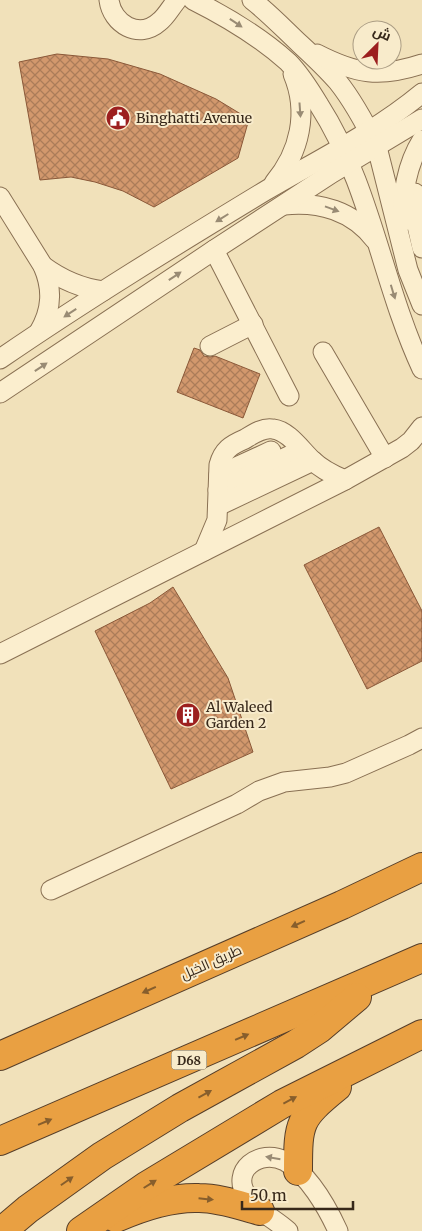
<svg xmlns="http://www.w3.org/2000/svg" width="422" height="1231" font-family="Merriweather,Cairo,serif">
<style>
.building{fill:url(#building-cross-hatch);stroke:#8a5838}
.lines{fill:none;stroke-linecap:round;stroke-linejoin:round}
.minor-casing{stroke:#897053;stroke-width:21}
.highway-casing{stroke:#563e29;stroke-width:30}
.minor{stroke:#fbeece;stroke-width:19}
.highway{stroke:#e9a042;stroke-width:28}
.oneway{fill:#998b74}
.oneway2{fill:#875e2c}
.labels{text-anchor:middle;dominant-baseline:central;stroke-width:4;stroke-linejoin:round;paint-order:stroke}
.shield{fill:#f8ebcb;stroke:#71624f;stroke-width:1}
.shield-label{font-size:12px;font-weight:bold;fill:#37281a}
.poi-label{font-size:14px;fill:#37281a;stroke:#f8ebcb;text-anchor:start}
.street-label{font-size:14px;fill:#37281a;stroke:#f8ebcb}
</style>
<defs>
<pattern id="building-cross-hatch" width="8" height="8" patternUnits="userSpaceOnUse" patternTransform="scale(1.25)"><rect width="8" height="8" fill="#d2986d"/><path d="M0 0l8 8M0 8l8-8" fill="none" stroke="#ab7c59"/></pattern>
</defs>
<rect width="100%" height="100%" fill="#f1e1ba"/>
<g class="building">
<polygon points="57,54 108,59 160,74 216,99 249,119 238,158 154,207 123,191 95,182 71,177 40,180 19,62"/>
<polygon points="194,348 200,350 204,356 210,357 215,356 260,374 243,418 177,392"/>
<polygon points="379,527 422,611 422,661 367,689 304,565"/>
<polygon points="173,587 228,678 253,752 171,789 95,631 150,603"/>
</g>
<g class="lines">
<defs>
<g id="minor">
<path d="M109 0C112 24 139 40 159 22 166 17 171 7 177 0"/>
<path d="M193 0C227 17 259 36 288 62 300 74 310 90 319 105 371 186 382 283 422 369"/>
<path d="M252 0C269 13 284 29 300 44 313 56 326 68 338 82 354 102 366 125 377 147L408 270 422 305"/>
<path d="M317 54C356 74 380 78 422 64"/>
<path d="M274 183C300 152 309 112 293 74"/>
<polyline points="415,193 415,217 422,248"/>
<path d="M0 197 43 266C53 289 52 310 39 332"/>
<path d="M284 205C319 201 353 211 375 240"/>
<path d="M402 222C403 193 406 166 422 140"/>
<polyline points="214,250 289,396"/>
<path d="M43 266C62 280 80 288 103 291"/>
<polyline points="210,346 253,324"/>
<polyline points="323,352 385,458"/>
<path d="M0 359C86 300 176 245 265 191 318 160 375 132 422 93"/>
<polyline points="0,393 214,250 332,173 422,119"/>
<polyline points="219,475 271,451"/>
<polyline points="218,490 301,450"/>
<polyline points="218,506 313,461"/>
<path d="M204 551 217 520 219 465C223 450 231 445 245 439 253 434 263 427 273 429 289 431 301 450 312 460 321 469 333 475 345 480"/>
<polyline points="0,654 345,480 402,448 411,441 422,427"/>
<polyline points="51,890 237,804 259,791 284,782 330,777 346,773 409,745 422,738"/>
<path d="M288 1231C275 1219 258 1212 247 1196 230 1171 259 1148 285 1161 308 1174 327 1207 338 1231"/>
</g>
<g id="highway">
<polyline points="0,1056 342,905 422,867"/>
<polyline points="0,1141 422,958"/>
<path d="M298 1171C298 1122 299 1118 337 1087"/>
<path d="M116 1218C141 1207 172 1197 199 1198 220 1198 241 1206 260 1211"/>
<polyline points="2,1231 28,1209 102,1156 180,1108 296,1044 319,1029 357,997"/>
<polyline points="81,1231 146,1186 282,1104 422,1034"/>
</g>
</defs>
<use href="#minor" class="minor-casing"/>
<use href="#highway" class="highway-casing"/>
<use href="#minor" class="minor"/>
<use href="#highway" class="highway"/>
</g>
<defs><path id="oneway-solid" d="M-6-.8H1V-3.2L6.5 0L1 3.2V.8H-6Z" transform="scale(1.25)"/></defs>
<g class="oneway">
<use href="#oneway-solid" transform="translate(236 23) rotate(34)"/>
<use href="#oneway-solid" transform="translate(300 110) rotate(86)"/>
<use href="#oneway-solid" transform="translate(332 209) rotate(20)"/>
<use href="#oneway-solid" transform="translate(222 218) rotate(148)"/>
<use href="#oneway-solid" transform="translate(175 276) rotate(-34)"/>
<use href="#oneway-solid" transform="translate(393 292) rotate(73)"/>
<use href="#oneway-solid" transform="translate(70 313) rotate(147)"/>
<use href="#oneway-solid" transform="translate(41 367) rotate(-34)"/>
<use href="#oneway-solid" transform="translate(273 1158) rotate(-170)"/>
</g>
<g class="oneway2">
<use href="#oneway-solid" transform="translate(298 924) rotate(156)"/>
<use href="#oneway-solid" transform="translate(149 990) rotate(156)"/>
<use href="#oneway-solid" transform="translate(242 1037) rotate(-23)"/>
<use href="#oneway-solid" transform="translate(205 1094) rotate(-29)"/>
<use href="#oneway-solid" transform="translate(290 1100) rotate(-28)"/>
<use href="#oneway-solid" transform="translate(45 1122) rotate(-23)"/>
<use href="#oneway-solid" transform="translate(67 1181) rotate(-35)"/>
<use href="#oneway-solid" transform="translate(150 1184) rotate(-32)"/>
<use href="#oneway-solid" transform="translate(206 1199) rotate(6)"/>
</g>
<defs>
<symbol id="civic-disc" viewBox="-11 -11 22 22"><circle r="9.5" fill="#9c1f1f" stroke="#f8ebcb"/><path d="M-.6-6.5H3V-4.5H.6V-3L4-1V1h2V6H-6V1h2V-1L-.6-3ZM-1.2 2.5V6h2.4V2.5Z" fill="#fff"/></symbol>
<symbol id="building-disc" viewBox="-11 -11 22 22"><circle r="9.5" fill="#9c1f1f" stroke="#f8ebcb"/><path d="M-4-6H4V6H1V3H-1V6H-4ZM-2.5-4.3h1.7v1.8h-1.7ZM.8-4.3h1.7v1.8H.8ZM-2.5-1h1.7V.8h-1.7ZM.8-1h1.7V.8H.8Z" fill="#fff"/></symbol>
</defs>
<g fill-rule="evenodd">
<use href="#civic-disc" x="104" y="104" width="28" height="28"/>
<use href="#building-disc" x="174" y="701" width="28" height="28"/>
</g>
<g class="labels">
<rect class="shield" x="171.5" y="1050.5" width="35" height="19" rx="4"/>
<g class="shield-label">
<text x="189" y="1060">D68</text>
</g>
<g class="poi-label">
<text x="136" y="118">Binghatti Avenue</text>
<text x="206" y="707">Al Waleed<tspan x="206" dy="16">Garden 2</tspan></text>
</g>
<g class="street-label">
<text transform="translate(211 962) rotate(-24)">طريق الخيل</text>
</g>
</g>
<g transform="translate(377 45) rotate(24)"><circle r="24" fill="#f8ebcb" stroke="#ab9d84"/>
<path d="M0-4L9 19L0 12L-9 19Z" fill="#9c1f1f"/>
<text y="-8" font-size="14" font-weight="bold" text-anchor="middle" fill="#37281a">ش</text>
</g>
<path d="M242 1201v8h111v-8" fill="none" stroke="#37281a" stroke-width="2.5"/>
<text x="250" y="1201" font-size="15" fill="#37281a" stroke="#f8ebcb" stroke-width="4" paint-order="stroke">50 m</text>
</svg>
